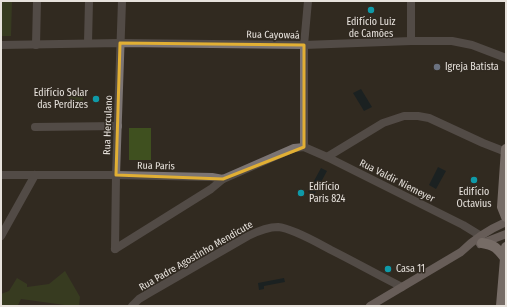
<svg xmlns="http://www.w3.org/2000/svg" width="507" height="307" font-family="'Fira Sans Condensed',sans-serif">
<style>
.green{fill:#3f501f}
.water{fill:#011722}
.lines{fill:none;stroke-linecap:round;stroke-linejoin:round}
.minor{stroke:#7b7473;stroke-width:8}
.secondary{stroke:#a89c9c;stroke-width:8}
.primary{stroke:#cbbcbb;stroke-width:10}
.marked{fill:none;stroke:#e1af34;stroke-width:3;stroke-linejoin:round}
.culture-dot{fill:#0f9aa8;stroke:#312a21;stroke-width:1.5}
.worship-dot{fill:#6b7280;stroke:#312a21;stroke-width:1.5}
.labels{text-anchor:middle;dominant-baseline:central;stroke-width:3;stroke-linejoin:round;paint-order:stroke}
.poi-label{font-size:10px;fill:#e7e2dc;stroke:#312a21;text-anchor:start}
.street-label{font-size:10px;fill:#e7e2dc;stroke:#312a21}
</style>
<rect width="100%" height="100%" fill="#312a21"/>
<g class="green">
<polygon points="1,1 12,1 11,36 1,36"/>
<polygon points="69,91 83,91 83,107 69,106"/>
<rect x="129" y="128" width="22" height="32"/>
<polygon points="65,271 80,297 79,306 72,306 21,299 18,305 23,306 1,306 1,294 9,291 17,278 27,284 27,287 49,284"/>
</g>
<g class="water">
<polygon points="361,89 372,107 364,111 353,93"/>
<polygon points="438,167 446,171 436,189 429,185"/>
<polygon points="321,168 327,171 314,195 308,192"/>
<polygon points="284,278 285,282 264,286 264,289 259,290 258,283"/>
</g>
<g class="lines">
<g class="minor">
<polyline points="411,41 411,1"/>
<polyline points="88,43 89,1"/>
<polyline points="1,45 120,43 304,45 411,41 452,41 472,45 506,58"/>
<polyline points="36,45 37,1"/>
<polyline points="35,127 118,126"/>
<polyline points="304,147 304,45 308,1"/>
<polyline points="327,157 383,123 404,116 418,116 429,118 483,143 506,152"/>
<polyline points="1,175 116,175 212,177 223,179 294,148 304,147 327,157 463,225 481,236"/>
<polyline points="1,236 35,175"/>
<polyline points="115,249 116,175 122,1"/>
<polyline points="115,249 211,189 223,179"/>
<path d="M132 306 139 299 149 293 248 236C258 231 267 227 278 227 292 228 318 243 331 250 355 262 378 275 402 287"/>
</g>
<g class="secondary">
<polyline points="480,244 506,234"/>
<path d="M370 306 461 252C474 239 490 229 506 222"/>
</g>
<g class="primary">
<polyline points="506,149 502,207 506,217"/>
<path d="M482 243C495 245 497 248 505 258"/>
<polyline points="501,306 506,247"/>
</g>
</g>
<path d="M0 0H507V307H0ZM120 43 304 45V147L223 179 116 175Z" fill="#312a21" fill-opacity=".55" fill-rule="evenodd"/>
<path class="marked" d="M120 43 304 45V147L223 179 116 175Z"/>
<g class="culture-dot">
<circle cx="371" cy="10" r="4"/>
<circle cx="96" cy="99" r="4"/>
<circle cx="474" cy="180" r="4"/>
<circle cx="301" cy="193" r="4"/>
<circle cx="388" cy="269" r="4"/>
</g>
<circle class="worship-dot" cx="437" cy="67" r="4"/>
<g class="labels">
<g class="poi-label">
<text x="371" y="22" text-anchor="middle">Edifício Luiz<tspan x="371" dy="12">de Camões</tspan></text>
<text x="445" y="67">Igreja Batista</text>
<text x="88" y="93" text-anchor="end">Edifício Solar<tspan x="88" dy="12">das Perdizes</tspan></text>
<text x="309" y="187">Edifício<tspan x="309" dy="12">Paris 824</tspan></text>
<text x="474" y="192" text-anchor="middle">Edifício<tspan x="474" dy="12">Octavius</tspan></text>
<text x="396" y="269">Casa 11</text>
</g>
<g class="street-label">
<text transform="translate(273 35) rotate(1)">Rua Cayowaá</text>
<text transform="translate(108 125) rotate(-88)">Rua Herculano</text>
<text transform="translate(156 166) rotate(1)">Rua Paris</text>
<text transform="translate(397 181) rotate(27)">Rua Valdir Niemeyer</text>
<text transform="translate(196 256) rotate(-30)">Rua Padre Agostinho Mendicute</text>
</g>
</g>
<rect width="507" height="307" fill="none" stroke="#e7e2dc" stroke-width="4"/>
</svg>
